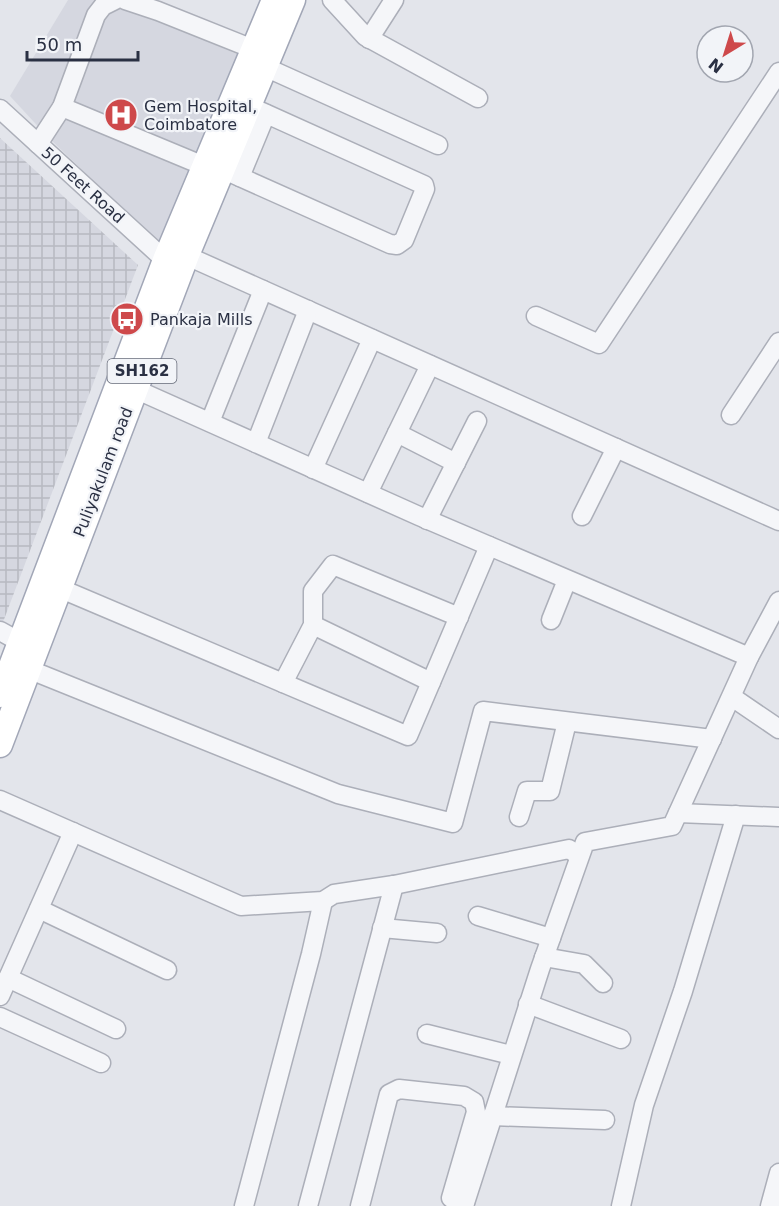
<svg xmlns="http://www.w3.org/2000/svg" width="779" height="1206" font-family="'DejaVu Sans',sans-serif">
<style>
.built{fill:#d5d7e0}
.industrial{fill:url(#industrial-grid)}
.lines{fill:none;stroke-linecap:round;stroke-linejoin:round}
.minor-casing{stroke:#acafb9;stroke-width:21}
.major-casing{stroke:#a2a7b7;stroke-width:27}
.minor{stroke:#f5f6f9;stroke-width:18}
.major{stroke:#fff;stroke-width:24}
.labels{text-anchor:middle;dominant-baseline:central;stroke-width:4.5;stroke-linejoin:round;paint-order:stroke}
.shield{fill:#f2f4f8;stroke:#666b79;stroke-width:1.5}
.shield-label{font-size:15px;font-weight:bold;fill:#2a3043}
.poi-label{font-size:16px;fill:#2a3043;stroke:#f2f4f8;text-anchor:start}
.street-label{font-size:16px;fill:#2a3043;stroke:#f2f4f8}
</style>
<defs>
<pattern id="industrial-grid" width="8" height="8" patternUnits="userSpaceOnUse" patternTransform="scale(1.5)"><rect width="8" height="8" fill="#d5d7e0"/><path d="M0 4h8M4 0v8" fill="none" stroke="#b7b9c1"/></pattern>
</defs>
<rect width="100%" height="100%" fill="#e3e5eb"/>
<polygon class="built" points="68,0 111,0 239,55 162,247 46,135 10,96"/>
<polygon class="industrial" points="0,138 138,265 0,630"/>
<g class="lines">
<defs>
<g id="minor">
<polyline points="125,0 158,11 253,49"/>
<polyline points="332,0 365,36 478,98"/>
<polyline points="369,39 394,0"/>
<polyline points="265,67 438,145"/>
<polyline points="62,107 204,166"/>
<polyline points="0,109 165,260 176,265"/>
<polyline points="38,144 62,107 96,15 103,6 115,0"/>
<polyline points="222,169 390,244 397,245 404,240 425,189 424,185 249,106"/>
<polyline points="240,177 266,114"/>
<polyline points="176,251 779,521"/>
<polyline points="536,316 599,344 779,72"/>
<polyline points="135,389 419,516 749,657"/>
<polyline points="731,415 779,342"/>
<polyline points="210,422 263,290"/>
<polyline points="397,433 456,463"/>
<polyline points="256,443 308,310"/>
<polyline points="313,469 372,339"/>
<polyline points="368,493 430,365"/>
<polyline points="582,516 616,448"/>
<polyline points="427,520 477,421"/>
<polyline points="59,588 408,736 489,546"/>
<polyline points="551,620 567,580"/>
<polyline points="313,625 431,682"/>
<polyline points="0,631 20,642"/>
<polyline points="28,669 338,794 453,823 483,711 712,739"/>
<polyline points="283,683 313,625 313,591 333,565 459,617"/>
<polyline points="732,697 779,729"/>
<polyline points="0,800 241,906 323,901 334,894 394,885 569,849 579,856"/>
<polyline points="678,813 779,817"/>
<polyline points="519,817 527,791 550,791 567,722"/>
<polyline points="39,909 167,970"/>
<polyline points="478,916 551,938"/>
<polyline points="382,928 437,933"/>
<polyline points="544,957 584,964 603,983"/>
<polyline points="8,978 116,1029"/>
<polyline points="0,996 73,832"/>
<polyline points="528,1004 621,1039"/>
<polyline points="0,1017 101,1063"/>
<polyline points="427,1034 511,1055"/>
<polyline points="492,1116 605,1120"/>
<polyline points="244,1206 311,954 323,901"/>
<polyline points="308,1206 394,885"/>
<polyline points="360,1206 389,1094 399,1089 464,1096 474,1102 476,1112 451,1198 465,1202"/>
<polyline points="464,1206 540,969 585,842 672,826 749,657 779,601"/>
<polyline points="621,1206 644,1105 683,991 736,815"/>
<polyline points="770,1206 779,1173"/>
</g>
<g id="major">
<polyline points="0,695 165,260 274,0"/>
<polyline points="0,745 187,255 293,0"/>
</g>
</defs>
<use href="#minor" class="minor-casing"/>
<use href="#major" class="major-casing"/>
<use href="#minor" class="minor"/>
<use href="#major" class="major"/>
</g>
<defs>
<symbol id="hospital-disc" viewBox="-11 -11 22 22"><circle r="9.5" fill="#ce494b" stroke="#f2f4f8"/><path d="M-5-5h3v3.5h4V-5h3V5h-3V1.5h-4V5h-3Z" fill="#fff"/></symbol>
<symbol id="bus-disc" viewBox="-11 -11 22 22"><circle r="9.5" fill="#ce494b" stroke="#f2f4f8"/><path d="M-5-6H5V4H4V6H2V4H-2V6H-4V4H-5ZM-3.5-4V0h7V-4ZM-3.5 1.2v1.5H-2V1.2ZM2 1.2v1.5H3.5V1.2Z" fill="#fff"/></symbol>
</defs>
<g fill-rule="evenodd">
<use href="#hospital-disc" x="102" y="96" width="38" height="38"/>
<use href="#bus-disc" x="108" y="300" width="38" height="38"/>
</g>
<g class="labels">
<rect class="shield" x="107.5" y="359" width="69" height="24" rx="4.5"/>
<g class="shield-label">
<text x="142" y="371">SH162</text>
</g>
<g class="poi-label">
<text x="144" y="106">Gem Hospital,<tspan x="144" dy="18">Coimbatore</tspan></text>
<text x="150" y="319">Pankaja Mills</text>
</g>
<g class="street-label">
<text transform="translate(83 185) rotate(42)">50 Feet Road</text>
<text transform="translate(103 472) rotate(-69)">Puliyakulam road</text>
</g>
</g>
<g transform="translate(725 54) rotate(218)"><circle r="28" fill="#f2f4f8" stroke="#a2a6b0" stroke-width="1.5"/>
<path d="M0-4.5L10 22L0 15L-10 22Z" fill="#ce494b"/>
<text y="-9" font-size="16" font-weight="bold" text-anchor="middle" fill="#2a3043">N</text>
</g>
<path d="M27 51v9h111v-9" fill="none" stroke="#2a3043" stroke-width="3"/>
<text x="36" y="51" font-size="18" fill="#2a3043" stroke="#f2f4f8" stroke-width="4.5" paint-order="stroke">50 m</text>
</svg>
